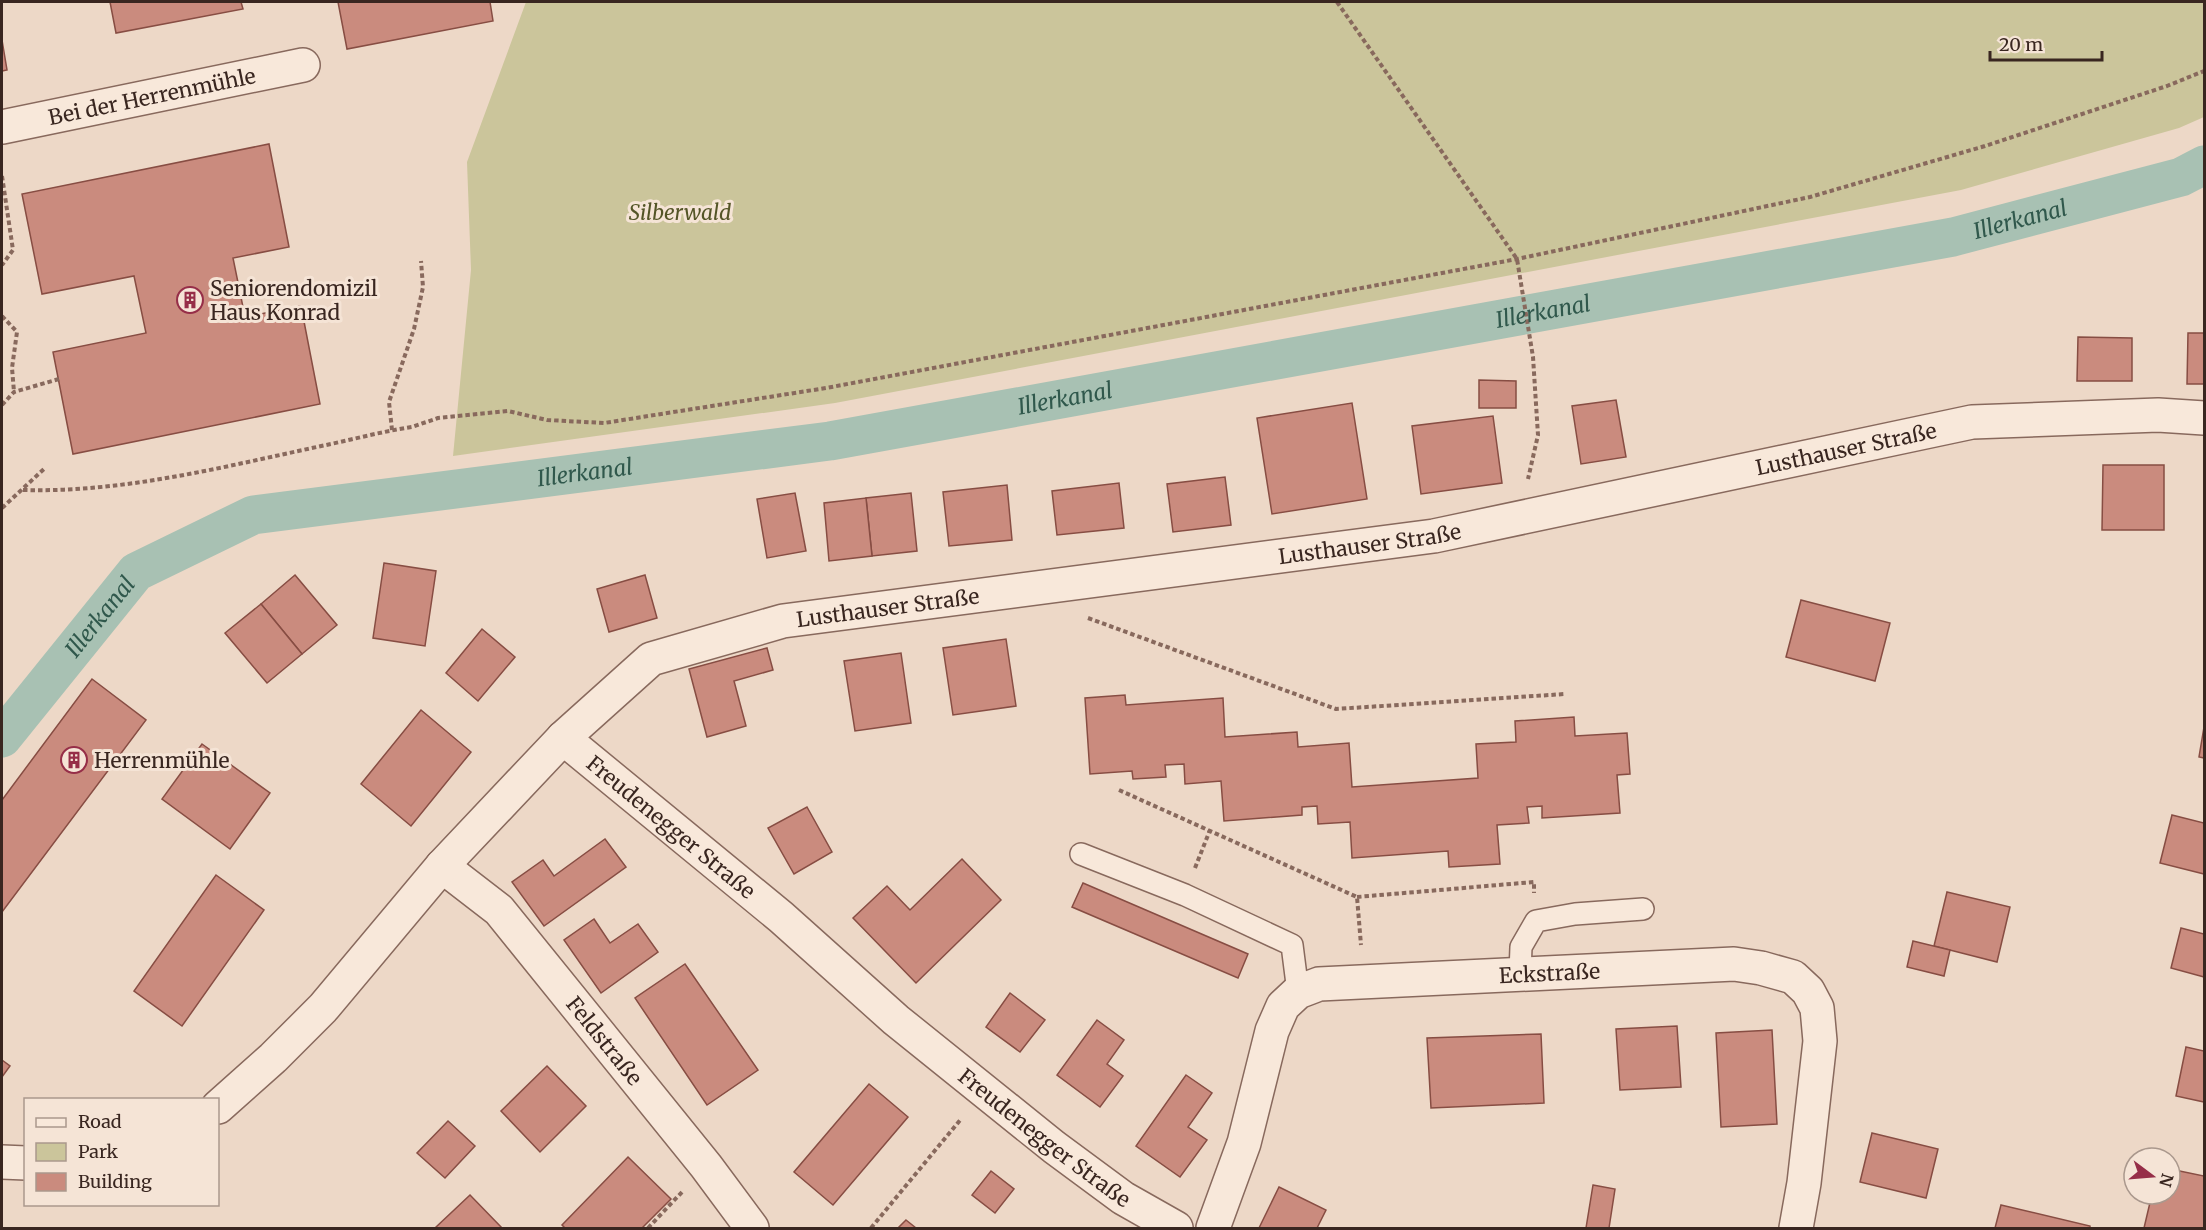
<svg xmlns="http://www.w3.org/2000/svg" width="2206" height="1230" font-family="Merriweather,serif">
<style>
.green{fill:#cbc59b}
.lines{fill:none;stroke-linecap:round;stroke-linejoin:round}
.canal{stroke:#a8c1b3;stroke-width:39}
.building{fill:#ca8b7e;stroke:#874d43;stroke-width:1.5}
.service-casing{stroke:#88695d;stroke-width:24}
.minor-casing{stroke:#88695d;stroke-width:36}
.path{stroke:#88695d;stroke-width:4;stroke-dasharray:4.5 3;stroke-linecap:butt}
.service{stroke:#f8e8da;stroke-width:21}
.minor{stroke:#f8e8da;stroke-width:33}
.labels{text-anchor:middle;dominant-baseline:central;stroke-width:6;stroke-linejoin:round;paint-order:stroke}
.street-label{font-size:21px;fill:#392620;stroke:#f5e4d6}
.park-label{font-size:21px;font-style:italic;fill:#545527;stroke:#f5e4d6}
.poi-label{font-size:21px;fill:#392620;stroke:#f5e4d6;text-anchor:start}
.water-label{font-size:22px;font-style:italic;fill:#30584c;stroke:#f5e4d6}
</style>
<rect width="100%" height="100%" fill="#edd8c7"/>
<polygon class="green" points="526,2 2204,2 2204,117 2179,128 1961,190 835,403 453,456 471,270 467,162"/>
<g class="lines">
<path class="canal" id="s1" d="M2 738 136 572 253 515 830 441 1953 237 2181 177 2204 165"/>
</g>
<g class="building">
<polygon points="110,2 241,2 243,9 116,33"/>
<polygon points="338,2 490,2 493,21 347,49"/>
<polygon points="2,40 7,70 2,71"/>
<polygon points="269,144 289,247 233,258 245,317 301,306 320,404 73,454 53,352 146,333 134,276 42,294 22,194"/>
<polygon points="2188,333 2204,333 2204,384 2187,384"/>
<polygon points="2078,337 2132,338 2132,381 2077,381"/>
<polygon points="1479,380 1516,381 1516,408 1479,408"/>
<polygon points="1616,400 1626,457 1581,464 1572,406"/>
<polygon points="1352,403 1367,499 1272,514 1257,418"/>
<polygon points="1493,416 1502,483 1421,494 1412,426"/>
<polygon points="2103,465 2164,465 2164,530 2102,530"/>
<polygon points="1225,477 1231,525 1173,532 1167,484"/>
<polygon points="1119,483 1124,528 1057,535 1052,491"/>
<polygon points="1007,485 1012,540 949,546 943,492"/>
<polygon points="795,493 806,551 767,558 757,499"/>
<polygon points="911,493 917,551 872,556 866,498"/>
<polygon points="866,498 872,556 829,561 824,503"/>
<polygon points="384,563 436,571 425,646 373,638"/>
<polygon points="295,575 337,625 302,654 261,604"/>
<polygon points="645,575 657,618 609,632 597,589"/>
<polygon points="1801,600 1890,623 1875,681 1786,657"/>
<polygon points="261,604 302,654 267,683 225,633"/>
<polygon points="482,629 515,657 478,701 446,673"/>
<polygon points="1006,639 1016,706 953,715 943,648"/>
<polygon points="767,648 773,670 734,681 746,726 707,737 689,669"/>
<polygon points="901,653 911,723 855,731 844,661"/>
<polygon points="92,679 146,720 2,912 2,800"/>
<polygon points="1125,695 1126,705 1223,698 1225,737 1297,732 1298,747 1349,743 1352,787 1478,778 1476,744 1516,742 1515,721 1574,717 1575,736 1627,733 1630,774 1617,775 1620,813 1542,818 1542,806 1527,807 1529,823 1497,825 1500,864 1449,867 1448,851 1352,858 1350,822 1318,824 1317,806 1302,807 1302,815 1224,821 1221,781 1185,784 1184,764 1165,765 1166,777 1133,779 1132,771 1090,774 1085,698"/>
<polygon points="421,710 471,752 411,826 361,784"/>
<polygon points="2204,727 2204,758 2199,757"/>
<polygon points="202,744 270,793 230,849 162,799"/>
<polygon points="807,807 832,852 794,874 768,828"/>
<polygon points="2172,815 2204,823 2204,874 2160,863"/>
<polygon points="605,839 626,867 544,926 512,882 543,860 554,876"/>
<polygon points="962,859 1001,900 916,983 853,918 887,886 910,910"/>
<polygon points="216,875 264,910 182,1026 134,991"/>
<polygon points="1083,883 1248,954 1238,978 1072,907"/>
<polygon points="1947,892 2010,907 1997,962 1934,946"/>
<polygon points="594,919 610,943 638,924 658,952 601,993 564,940"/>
<polygon points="2181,928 2204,934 2204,977 2171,968"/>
<polygon points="1913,941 1950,950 1944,976 1907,967"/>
<polygon points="685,964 758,1070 707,1105 635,998"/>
<polygon points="1010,993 1045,1020 1020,1052 986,1027"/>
<polygon points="1097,1020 1124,1040 1107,1064 1123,1076 1100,1107 1057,1075"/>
<polygon points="1677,1026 1681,1087 1620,1090 1616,1029"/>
<polygon points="1772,1030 1777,1124 1721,1127 1716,1033"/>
<polygon points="1541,1034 1544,1103 1431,1108 1427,1038"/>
<polygon points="2186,1047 2204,1051 2204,1102 2176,1096"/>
<polygon points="2,1060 10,1066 2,1077"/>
<polygon points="547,1066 586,1106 540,1152 501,1111"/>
<polygon points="1186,1075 1212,1093 1188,1127 1207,1140 1180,1177 1136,1146"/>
<polygon points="869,1084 908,1117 833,1205 794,1172"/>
<polygon points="448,1121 475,1146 445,1178 417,1153"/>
<polygon points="1872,1133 1938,1149 1926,1198 1860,1182"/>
<polygon points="628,1157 671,1199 642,1228 565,1228 562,1225"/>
<polygon points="2170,1169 2204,1176 2204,1228 2144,1228 2152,1194 2170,1194"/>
<polygon points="991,1171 1014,1189 995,1213 972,1195"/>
<polygon points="1593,1185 1615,1189 1609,1228 1586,1228"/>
<polygon points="1279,1187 1326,1210 1317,1228 1259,1228"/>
<polygon points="470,1195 502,1228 435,1228"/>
<polygon points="2001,1205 2090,1226 2090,1228 1995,1228"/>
<polygon points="906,1220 916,1228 898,1228"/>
</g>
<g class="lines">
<defs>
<g id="service">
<polyline points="1081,854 1185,895 1292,945 1298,992"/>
<polyline points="1520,973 1521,947 1536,921 1575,914 1643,909"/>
</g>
<g id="minor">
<path id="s2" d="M2 127 303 65"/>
<path id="s3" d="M563 738 781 917 896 1020 1054 1147 1123 1198 1176 1228"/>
<path id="s4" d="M442 866 499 910 706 1166 752 1228"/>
<path id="s5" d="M218 1107 273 1058 323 1008 442 866 563 738 651 659 783 621 1434 536 1972 422 2158 415 2204 418"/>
<polyline points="2,1162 26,1163"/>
<path id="s6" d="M1213 1228 1244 1143 1272 1031 1283 1006 1298 992 1319 984 1734 964 1761 968 1793 977 1808 991 1817 1008 1820 1041 1804 1183 1796 1228"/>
</g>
</defs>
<use href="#service" class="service-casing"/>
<use href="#minor" class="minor-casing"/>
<g class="path">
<polyline points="1337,2 1517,259 1533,357 1538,435 1528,479"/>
<polyline points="2,176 13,250 2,265"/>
<polyline points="2,316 17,332 12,368 14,392"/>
<polyline points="2,405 14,392 59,379"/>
<polyline points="392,430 389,402 414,329 423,287 421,261"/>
<path d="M23 490C127 493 230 465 331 444 358 438 385 431 412 427L438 418 508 411 547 420 604 423 826 388 1517 259 1810 197 1985 146 2167 86 2204 71"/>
<polyline points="2,508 45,468"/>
<polyline points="1088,618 1336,709 1565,694"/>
<polyline points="1119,790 1357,897 1361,945"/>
<polyline points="1195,868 1210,830"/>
<polyline points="1357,897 1534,882 1534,893"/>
<polyline points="648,1228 682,1192"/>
<polyline points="871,1228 961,1119"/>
</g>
<use href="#service" class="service"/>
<use href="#minor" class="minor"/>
</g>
<defs>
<symbol id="building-ring" viewBox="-11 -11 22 22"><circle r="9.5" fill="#f5e4d6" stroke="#962e48" stroke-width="1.5"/><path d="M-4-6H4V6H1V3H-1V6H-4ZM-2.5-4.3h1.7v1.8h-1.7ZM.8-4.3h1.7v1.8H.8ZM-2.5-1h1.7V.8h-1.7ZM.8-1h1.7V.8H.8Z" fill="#962e48"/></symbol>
</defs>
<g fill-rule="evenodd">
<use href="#building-ring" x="175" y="285" width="30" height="30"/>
<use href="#building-ring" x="59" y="745" width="30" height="30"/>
</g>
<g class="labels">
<g class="street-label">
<text stroke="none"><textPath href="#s2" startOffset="153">Bei der Herrenmühle</textPath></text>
<text stroke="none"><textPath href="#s5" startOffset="1839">Lusthauser Straße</textPath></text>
<text stroke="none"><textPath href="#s5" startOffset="1353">Lusthauser Straße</textPath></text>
<text stroke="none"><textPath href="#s5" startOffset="867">Lusthauser Straße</textPath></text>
<text stroke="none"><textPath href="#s3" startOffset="140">Freudenegger Straße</textPath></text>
<text stroke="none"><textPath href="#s6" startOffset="507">Eckstraße</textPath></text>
<text stroke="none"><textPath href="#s4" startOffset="240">Feldstraße</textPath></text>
<text stroke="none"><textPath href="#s3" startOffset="626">Freudenegger Straße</textPath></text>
</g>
<g class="park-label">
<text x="680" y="212">Silberwald</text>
</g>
<g class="poi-label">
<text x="210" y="288">Seniorendomizil<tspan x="210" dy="24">Haus Konrad</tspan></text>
<text x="94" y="760">Herrenmühle</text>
</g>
<g class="water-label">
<text stroke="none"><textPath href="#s1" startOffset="2136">Illerkanal</textPath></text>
<text stroke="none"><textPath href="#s1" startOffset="1650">Illerkanal</textPath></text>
<text stroke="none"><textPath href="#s1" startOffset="1164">Illerkanal</textPath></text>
<text stroke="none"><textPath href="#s1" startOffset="678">Illerkanal</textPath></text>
<text stroke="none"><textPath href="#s1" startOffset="156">Illerkanal</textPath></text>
</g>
</g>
<rect width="2206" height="1230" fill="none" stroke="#392620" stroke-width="6"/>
<rect x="24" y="1098" width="195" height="108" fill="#f5e4d6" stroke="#aa988d" stroke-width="1.5"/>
<rect x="36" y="1118" width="30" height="9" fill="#f8e8da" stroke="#aa988d" stroke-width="1.5"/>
<text x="78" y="1128" font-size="18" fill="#392620">Road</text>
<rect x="36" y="1143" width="30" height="18" fill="#cbc59b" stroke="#aa988d" stroke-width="1.5"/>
<text x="78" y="1158" font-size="18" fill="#392620">Park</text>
<rect x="36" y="1173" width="30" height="18" fill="#ca8b7e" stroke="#aa988d" stroke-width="1.5"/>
<text x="78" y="1188" font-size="18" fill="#392620">Building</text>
<g transform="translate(2152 1176) rotate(106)"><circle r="28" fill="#f5e4d6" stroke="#aa988d" stroke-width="1.5"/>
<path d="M0-4.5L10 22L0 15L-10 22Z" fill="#962e48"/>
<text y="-9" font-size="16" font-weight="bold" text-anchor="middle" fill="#392620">N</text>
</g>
<path d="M1990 51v9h112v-9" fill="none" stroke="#392620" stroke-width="3"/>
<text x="1999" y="51" font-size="18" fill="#392620" stroke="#f5e4d6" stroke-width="4.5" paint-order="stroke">20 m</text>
</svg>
